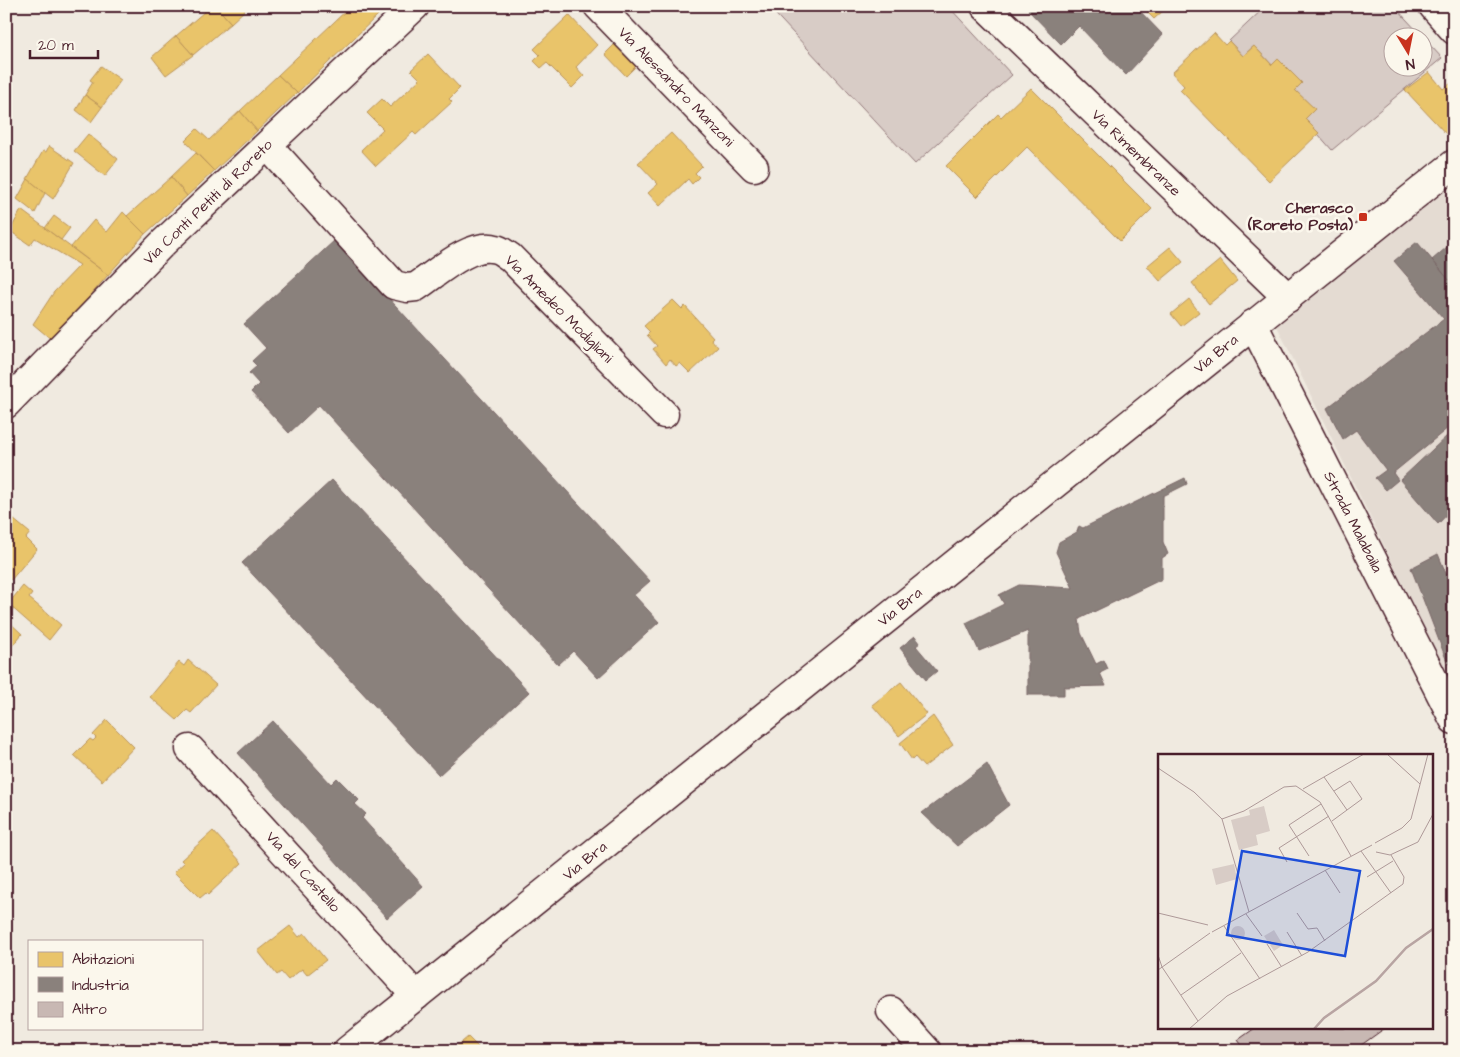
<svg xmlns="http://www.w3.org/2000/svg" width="1460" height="1057" font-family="'Architects Daughter',sans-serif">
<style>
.built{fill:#e4dbd2}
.green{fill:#d8ccc6;stroke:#917678;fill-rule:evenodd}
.homes{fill:#e9c46a;stroke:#b99257}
.industry{fill:#8a817c;stroke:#776464}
.building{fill:#c8b8b3;stroke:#4a1f2b}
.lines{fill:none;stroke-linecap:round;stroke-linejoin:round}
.minor-casing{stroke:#4a1f2b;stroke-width:31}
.major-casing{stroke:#4a1f2b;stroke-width:31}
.minor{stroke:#fbf7ec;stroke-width:28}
.major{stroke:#fbf7ec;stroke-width:28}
.poi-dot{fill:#c8321e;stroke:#fbf7ec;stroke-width:2}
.labels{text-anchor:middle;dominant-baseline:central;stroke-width:5;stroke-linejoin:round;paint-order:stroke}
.street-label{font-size:15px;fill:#4a1f2b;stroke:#fbf7ec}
.poi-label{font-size:15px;font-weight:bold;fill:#4a1f2b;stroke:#fbf7ec;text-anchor:end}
.inset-river{fill:none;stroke:#b8a4a2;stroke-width:2.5}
.inset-road{fill:none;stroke:#ae9998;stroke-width:1}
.view{fill:#1d4ed8;fill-opacity:0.15;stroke:#1d4ed8;stroke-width:2.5}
.inset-edge{fill:none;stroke:#4a1f2b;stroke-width:2.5}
</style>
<rect width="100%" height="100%" fill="#f0eae0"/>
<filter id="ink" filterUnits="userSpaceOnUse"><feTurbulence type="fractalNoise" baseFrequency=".02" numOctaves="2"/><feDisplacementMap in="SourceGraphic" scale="10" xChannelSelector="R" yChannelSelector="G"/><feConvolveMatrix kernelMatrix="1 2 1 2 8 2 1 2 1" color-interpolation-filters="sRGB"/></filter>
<g filter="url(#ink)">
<polygon class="built" points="1454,184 1454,689 1277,326"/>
<g class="green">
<polygon points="768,6 948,6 1012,75 915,164"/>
<path d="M1266 6H1394L1442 58 1332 150 1305 119 1314 109 1295 90 1301 83 1272 65 1254 46 1243 56 1229 41ZM1392 38H1422V68H1392Z"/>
</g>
<g class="homes">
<polygon points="211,6 216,6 231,23 193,55 176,36"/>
<polygon points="216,6 243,6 246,9 231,23"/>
<polygon points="351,6 371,6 379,14 297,93 278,75"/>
<polygon points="1141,6 1163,6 1165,9 1154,19"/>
<polygon points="569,15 597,45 576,67 584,76 572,88 547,63 541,68 534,61 540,55 534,49"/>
<polygon points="1214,33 1225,45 1229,41 1243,56 1254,46 1272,65 1278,59 1302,83 1295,90 1315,109 1305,119 1319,133 1269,181 1180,90 1184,86 1172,73"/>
<polygon points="176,36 193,55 166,75 152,57"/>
<polygon points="618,41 639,63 626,76 605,54"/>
<polygon points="428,54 460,88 449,99 452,102 416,135 413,132 376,166 361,150 383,129 367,113 382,99 390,107 420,79 411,70"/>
<polygon points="101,66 121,80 102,107 85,95 93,82 90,80"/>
<polygon points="1429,72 1443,89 1454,81 1454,132 1448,136 1405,90"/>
<polygon points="278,75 297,93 257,131 240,111"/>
<polygon points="1031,88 1152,209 1120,241 1027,147 977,197 946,166 998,114 1001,117"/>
<polygon points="85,95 102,107 91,122 76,110"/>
<polygon points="240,111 257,131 214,171 185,141 197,129 209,140"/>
<polygon points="671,133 702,166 695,173 699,177 692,184 688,179 660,206 648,193 658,184 638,163"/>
<polygon points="88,134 118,159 105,176 74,151"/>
<polygon points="49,146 74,163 53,199 27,179 43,151 46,152"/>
<polygon points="196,153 214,171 187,196 171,177"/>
<polygon points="171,177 187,196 145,234 127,216"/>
<polygon points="28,179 45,193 35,213 17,199"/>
<polygon points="21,210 108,275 52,340 33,324 54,292 80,265 35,238 30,245 10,231"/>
<polygon points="123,212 145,234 108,275 71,247 94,220 107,232"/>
<polygon points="54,216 70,228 61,240 45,228"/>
<polygon points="1170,247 1183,262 1160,281 1147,266"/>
<polygon points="1220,260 1237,281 1209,304 1192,283"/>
<polygon points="1189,299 1199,312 1181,326 1171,314"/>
<polygon points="673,300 682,309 685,306 713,337 711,339 718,347 690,373 680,363 676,366 670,359 666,364 653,349 657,346 647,335 650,332 644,326"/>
<polygon points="13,519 30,533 26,538 37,549 11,580 6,575 6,524 8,526"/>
<polygon points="23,586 32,594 29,598 61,625 49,640 8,604"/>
<polygon points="6,619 22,634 6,653"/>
<polygon points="188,660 216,685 191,713 187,710 177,720 150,697 179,662 184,666"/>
<polygon points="901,682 927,714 899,736 872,705"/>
<polygon points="933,716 953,745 924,767 915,757 912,760 900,743"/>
<polygon points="107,720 134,747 102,781 74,755 90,739 93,741 96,738 93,735"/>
<polygon points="213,831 242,863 208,895 206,893 200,898 174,872 184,863 181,860"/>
<polygon points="290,926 299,937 304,933 326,960 307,975 302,969 288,980 281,972 277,975 258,951"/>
<polygon points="468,1037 482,1051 458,1051 456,1047"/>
</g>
<g class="industry">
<polygon points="1032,6 1135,6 1163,35 1126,75 1079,26 1061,44 1028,10"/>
<polygon points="335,240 650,581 634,595 659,622 598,678 573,651 558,665 319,405 289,433 251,392 259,384 249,373 257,366 252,361 266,348 244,324"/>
<polygon points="1454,241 1454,286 1432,260"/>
<polygon points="1417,242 1454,286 1454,423 1393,473 1398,480 1386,490 1375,478 1386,470 1356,430 1343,439 1327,408 1444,319 1394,261"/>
<polygon points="1448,435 1454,440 1454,507 1438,524 1400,480"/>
<polygon points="1185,478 1187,484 1163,496 1163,542 1168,554 1162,558 1162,579 1079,619 1081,633 1096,664 1104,660 1108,669 1100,673 1106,686 1064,687 1064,695 1028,695 1028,631 979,651 966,623 1004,604 999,595 1019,585 1073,588 1056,552 1059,542 1077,532 1079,526 1083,528"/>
<polygon points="332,480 529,692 439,775 242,563"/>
<polygon points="1438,554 1454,593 1454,661 1448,664 1411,568"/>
<polygon points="915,636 920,643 916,646 937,671 926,680 900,648"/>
<polygon points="273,721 331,784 337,778 359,800 355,804 366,814 362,818 423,886 387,918 238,753"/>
<polygon points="987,764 1009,805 957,846 922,813"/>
</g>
<polygon class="building" points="1255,1028 1385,1028 1353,1051 1246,1051 1238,1040"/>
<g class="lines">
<defs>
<g id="minor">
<polyline points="598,6 754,167"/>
<polyline points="985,6 1288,298"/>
<polyline points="1433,6 1454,30"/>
<path d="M268 146 394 285 407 288 416 287C436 274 471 241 496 249 501 250 505 254 510 257L664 414"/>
<polyline points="1253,324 1454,720"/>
<polyline points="6,404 164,242 415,6"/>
<polyline points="190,749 416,996"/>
<polyline points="891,1011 927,1051"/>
</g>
<polyline id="major" points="347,1051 1454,164"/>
</defs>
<use href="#minor" class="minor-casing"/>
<use href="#major" class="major-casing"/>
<use href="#minor" class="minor"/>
<use href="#major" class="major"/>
</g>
</g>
<rect class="poi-dot" x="1358" y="212" width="10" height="10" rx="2.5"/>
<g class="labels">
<g class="street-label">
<text transform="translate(676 87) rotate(46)">Via Alessandro Manzoni</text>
<text transform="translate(1136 153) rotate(44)">Via Rimembranze</text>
<text transform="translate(208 202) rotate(-44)">Via Conti Petiti di Roreto</text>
<text transform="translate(559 309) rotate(45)">Via Amedeo Modigliani</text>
<text transform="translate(1216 354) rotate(-39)">Via Bra</text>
<text transform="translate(1353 522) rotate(63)">Strada Malabaila</text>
<text transform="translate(900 607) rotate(-39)">Via Bra</text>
<text transform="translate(585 861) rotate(-39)">Via Bra</text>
<text transform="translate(303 872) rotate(48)">Via del Castello</text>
</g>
<g class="poi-label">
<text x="1353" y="208">Cherasco<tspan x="1353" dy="17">(Roreto Posta)</tspan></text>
</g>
</g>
<g transform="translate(1158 754)">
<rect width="275" height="275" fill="#f0eae0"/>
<path d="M106 52 112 77 98 81 100 91 81 96 73 66 92 61 91 56ZM76 110 79 125 58 131 54 115ZM73 179a7 7 0 1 1 14 0a7 7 0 1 1-14 0ZM116 176 125 191 116 197 106 182Z" fill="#d8ccc6"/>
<path class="inset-river" d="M156 275 166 264 218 227 248 194 275 175"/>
<path class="inset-road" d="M229 0 262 30M0 14 36 38 64 65 91 158M166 23 189 56M145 35 206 0M64 65 86 57 126 33 138 32 162 48 193 102M174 67 204 45 192 27 176 37M217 89 244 74 253 65 270 0M203 97 233 139M218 98 232 101 260 88 275 60M151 102 131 71 163 50M129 108 121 94 171 62M167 116 182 139M209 123 235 107M0 159 50 171M139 159 150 175 159 174 167 187M88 160 104 182M66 172 102 225M54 178 214 91M129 178 144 202M109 190 123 212M0 201 4 213 40 267M0 216 52 179M23 241 83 199M31 275 69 242 150 198 245 130 246 123 233 101"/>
<path class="view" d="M84 97 202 117 187 202 69 181Z"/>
<rect width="275" height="275" class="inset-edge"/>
</g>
<rect width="1460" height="1057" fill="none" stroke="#fbf7ec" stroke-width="25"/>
<rect x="12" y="12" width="1435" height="1032" fill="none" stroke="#4a1f2b" stroke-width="2" filter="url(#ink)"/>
<rect x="28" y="940" width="175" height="90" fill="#fbf7ec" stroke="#b4a19f"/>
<rect x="38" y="952" width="25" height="15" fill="#e9c46a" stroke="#b4a19f"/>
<text x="72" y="964" font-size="15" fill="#4a1f2b">Abitazioni</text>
<rect x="38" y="977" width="25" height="15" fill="#8a817c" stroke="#b4a19f"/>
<text x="72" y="990" font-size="15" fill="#4a1f2b">Industria</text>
<rect x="38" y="1002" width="25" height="15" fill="#c8b8b3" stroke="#b4a19f"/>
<text x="72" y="1014" font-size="15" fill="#4a1f2b">Altro</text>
<g transform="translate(1408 52) rotate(170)"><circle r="24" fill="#fbf7ec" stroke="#b4a19f"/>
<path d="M0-4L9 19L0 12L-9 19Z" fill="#c8321e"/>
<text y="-8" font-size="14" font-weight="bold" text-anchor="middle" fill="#4a1f2b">N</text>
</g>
<path d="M30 50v8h68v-8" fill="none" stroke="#4a1f2b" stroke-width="2.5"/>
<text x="38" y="50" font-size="15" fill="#4a1f2b" stroke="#fbf7ec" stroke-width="4" paint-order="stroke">20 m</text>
</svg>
